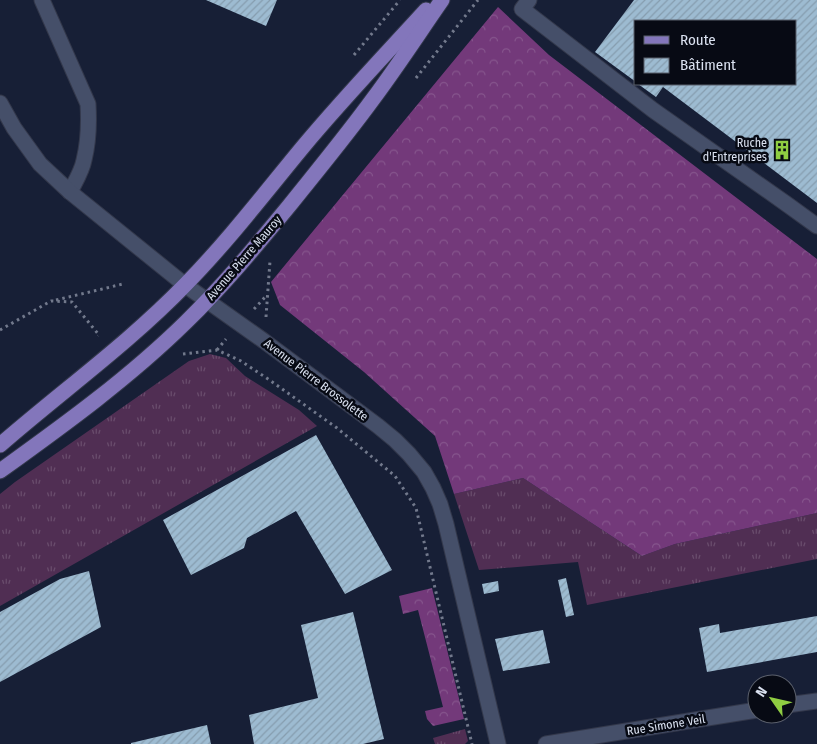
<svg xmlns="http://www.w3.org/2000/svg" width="817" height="744" font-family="'Fira Sans Condensed',sans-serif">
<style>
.grass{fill:url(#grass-tufts)}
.forest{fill:url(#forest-crowns)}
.building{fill:url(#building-hatch)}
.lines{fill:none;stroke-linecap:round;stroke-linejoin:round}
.minor-casing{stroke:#33384b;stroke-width:17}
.major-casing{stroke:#33384b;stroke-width:17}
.path{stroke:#72798c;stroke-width:3;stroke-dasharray:2.5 4;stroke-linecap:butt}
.minor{stroke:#454f69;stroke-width:15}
.major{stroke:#8376bb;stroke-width:15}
.labels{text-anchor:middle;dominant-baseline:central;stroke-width:5;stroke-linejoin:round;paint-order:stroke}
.poi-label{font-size:12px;fill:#dae1f0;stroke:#070a14;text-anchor:end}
.street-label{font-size:12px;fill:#dae1f0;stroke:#070a14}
</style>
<defs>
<pattern id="grass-tufts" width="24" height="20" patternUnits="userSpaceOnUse" patternTransform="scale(1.25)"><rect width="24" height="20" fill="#502e53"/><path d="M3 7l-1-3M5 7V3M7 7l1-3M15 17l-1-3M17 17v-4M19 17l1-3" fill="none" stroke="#694c6c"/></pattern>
<pattern id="forest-crowns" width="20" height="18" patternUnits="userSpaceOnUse" patternTransform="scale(1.25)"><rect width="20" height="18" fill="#73397a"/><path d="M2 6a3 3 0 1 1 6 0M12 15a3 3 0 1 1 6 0" fill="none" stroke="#86558d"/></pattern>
<pattern id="building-hatch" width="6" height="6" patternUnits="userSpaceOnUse" patternTransform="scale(1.25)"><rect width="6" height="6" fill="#9dbbd1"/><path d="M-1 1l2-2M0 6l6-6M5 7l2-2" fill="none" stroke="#869daf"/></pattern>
</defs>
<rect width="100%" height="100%" fill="#171f36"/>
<g class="grass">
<polygon points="210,354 226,358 245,376 299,410 317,426 0,606 0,494 15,482 189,361"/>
<polygon points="523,478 642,556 675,544 817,513 817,559 587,605 578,562 479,570 454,494"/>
<polygon points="465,729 468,741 465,744 435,744 433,738"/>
</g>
<g class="forest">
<polygon points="498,7 549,55 817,259 817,513 675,544 642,556 523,478 454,494 435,436 364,372 280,305 271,282"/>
<polygon points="432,588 464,719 433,726 427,719 425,711 443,707 418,610 403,614 399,596"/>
</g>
<g class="building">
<polygon points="206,0 277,0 266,26"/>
<polygon points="634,0 817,0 817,203 663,87 656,97 638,84 796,84 796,21 636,21 636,82 595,52"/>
<polygon points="316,435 392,570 345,594 296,511 247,538 244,548 191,575 163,520"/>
<polygon points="89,571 101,627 0,682 0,612 60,579"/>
<polygon points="566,578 574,615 566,617 558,580"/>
<polygon points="498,581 499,591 484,594 482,584"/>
<polygon points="353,612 384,739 363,744 254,744 249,715 318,698 301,625"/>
<polygon points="817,616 817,652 707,672 699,628 719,624 720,633"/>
<polygon points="543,630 550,663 503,671 495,639"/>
<polygon points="207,725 211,744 131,744 131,743"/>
</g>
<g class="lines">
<defs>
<g id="minor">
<path d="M42 0 88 104C89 121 88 144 84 160 82 171 75 182 70 192"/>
<polyline points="529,0 522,9 653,110 788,205 817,226"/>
<polyline points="0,103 14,128 40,164 70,192 185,285 264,341 378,426 395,440 409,454 424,472 433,488 440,504 446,524 498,744"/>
<polyline points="787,705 817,701"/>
<polyline points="546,744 757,710"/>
</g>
<g id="major">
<path d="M0 445C62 391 129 343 186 284 228 241 264 194 302 148 341 101 384 56 426 10"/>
<path d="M0 471C64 425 129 378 186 322 223 286 256 246 289 206 317 171 346 136 373 99 397 67 419 33 442 0"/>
</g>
</defs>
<use href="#minor" class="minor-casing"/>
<use href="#major" class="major-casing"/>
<g class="path">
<polyline points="354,55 400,0"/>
<polyline points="416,78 478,0"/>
<polyline points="56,300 123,284"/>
<polyline points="254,309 267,295"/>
<polyline points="266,317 270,261"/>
<polyline points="0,330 51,301 72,302 99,335 98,336"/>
<polyline points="217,350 226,339"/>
<polyline points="183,354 217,350 241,361 268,379 337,428 395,476 416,508 472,744"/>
</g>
<use href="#minor" class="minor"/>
<use href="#major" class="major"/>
</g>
<defs>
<symbol id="building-bare" viewBox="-9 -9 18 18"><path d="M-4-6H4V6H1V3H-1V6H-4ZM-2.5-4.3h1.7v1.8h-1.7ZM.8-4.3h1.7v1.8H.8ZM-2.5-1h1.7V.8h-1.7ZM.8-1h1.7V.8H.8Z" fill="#8fcd42" stroke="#070a14" stroke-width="2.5" paint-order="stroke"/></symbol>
</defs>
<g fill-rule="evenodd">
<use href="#building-bare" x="768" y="136" width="28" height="28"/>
</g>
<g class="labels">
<g class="poi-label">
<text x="767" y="143">Ruche<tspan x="767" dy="14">d'Entreprises</tspan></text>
</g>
<g class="street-label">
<text transform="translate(244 258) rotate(-49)">Avenue Pierre Mauroy</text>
<text transform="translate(316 380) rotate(37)">Avenue Pierre Brossolette</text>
<text transform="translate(666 725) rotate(-9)">Rue Simone Veil</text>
</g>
</g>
<rect x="634" y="20" width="162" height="65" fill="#070a14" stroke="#5b606c"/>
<rect x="644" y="36" width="25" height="8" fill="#8376bb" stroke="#5b606c"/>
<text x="680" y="45" font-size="15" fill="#dae1f0">Route</text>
<rect x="644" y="58" width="25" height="15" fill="url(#building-hatch)" stroke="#5b606c"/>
<text x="680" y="70" font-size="15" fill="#dae1f0">Bâtiment</text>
<g transform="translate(772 699) rotate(304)"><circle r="24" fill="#070a14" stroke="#5b606c"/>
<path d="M0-4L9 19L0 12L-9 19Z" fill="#8fcd42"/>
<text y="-8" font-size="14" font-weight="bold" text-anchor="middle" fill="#dae1f0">N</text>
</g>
</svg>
